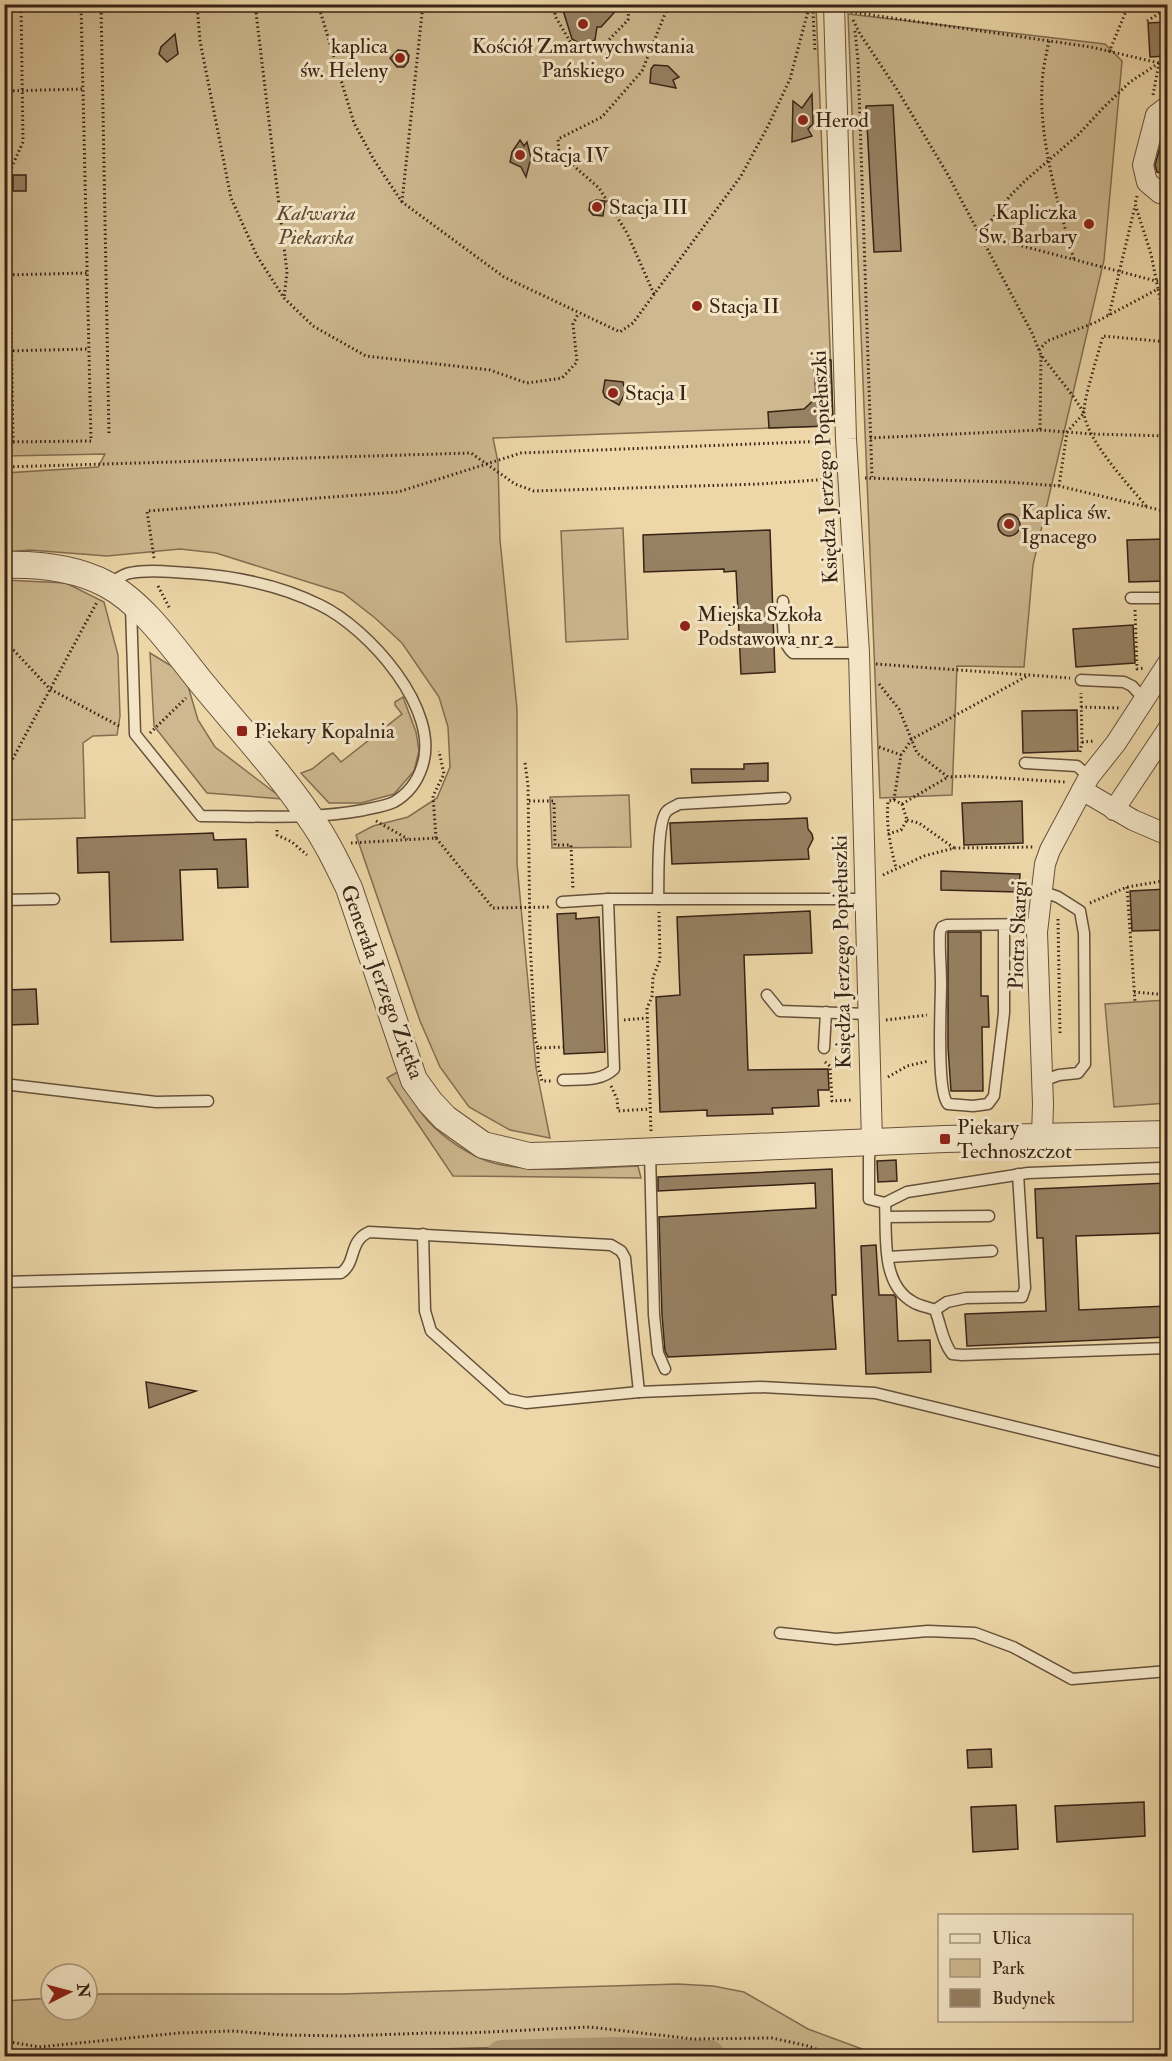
<svg xmlns="http://www.w3.org/2000/svg" width="1172" height="2061" font-family="'IM FELL Double Pica',serif">
<style>
.green{fill:#ceb88f;stroke:#836e52;stroke-width:1.5}
.lines{fill:none;stroke-linecap:round;stroke-linejoin:round}
.river{stroke:#af9a76;stroke-width:32}
.building{fill:#968162;stroke:#382316;stroke-width:1.5}
.service-casing{stroke:#65503a;stroke-width:13}
.minor-casing{stroke:#65503a;stroke-width:22}
.tertiary-casing{stroke:#65503a;stroke-width:28}
.path{stroke:#382316;stroke-width:3;stroke-dasharray:1.5 3;stroke-linecap:butt}
.service{stroke:#f3e5c6;stroke-width:10}
.minor{stroke:#f3e5c6;stroke-width:20}
.tertiary{stroke:#f3e5c6;stroke-width:26}
.poi-dot{fill:#8f2418;stroke:#f3e5c6;stroke-width:2}
.labels{text-anchor:middle;dominant-baseline:central;stroke-width:6;stroke-linejoin:round;paint-order:stroke}
.poi-label{font-size:21px;fill:#382316;stroke:#f3e5c6;text-anchor:start}
.park-label{font-size:21px;font-style:italic;fill:#5e4834;stroke:#f3e5c6}
.street-label{font-size:21px;fill:#382316;stroke:#f3e5c6}
</style>
<rect width="100%" height="100%" fill="#edd7a8"/>
<filter id="stains"><feTurbulence type="fractalNoise" baseFrequency=".00333" numOctaves="4"/><feColorMatrix values="0 0 0 0 .2 0 0 0 0 .09 0 0 0 0 .02 0 0 0 .5 -.17"/></filter>
<radialGradient id="worn" r=".72"><stop offset=".6" stop-color="#630" stop-opacity="0"/><stop offset="1" stop-color="#630" stop-opacity=".3"/></radialGradient>
<g class="green">
<polygon points="4,5 816,5 833,421 828,426 493,438 498,462 500,540 517,709 517,864 536,1068 550,1138 510,1130 469,1107 440,1067 420,1021 356,835 373,826 408,817 437,798 450,767 448,727 439,697 402,643 375,618 343,593 216,553 180,549 107,556 30,550 5,552 5,473 98,467 105,454 5,456"/>
<polygon points="848,14 1105,44 1122,61 1104,260 1033,565 1024,667 957,666 952,795 880,798"/>
<polygon points="623,528 628,639 566,642 561,531"/>
<polygon points="4,580 66,583 104,602 118,655 120,716 117,735 93,736 83,743 85,818 5,820"/>
<polygon points="150,653 178,670 188,686 198,720 215,747 283,799 207,793 154,726"/>
<polygon points="403,697 416,732 419,751 414,771 394,794 361,803 329,803 301,773 312,769 331,754 333,753 341,762 402,714 395,705 395,702"/>
<polygon points="629,795 631,847 552,848 550,797"/>
<polygon points="1166,1000 1167,1103 1114,1107 1105,1004"/>
<path d="M399 1071C406 1085 413 1102 423 1115 437 1133 461 1150 482 1159 518 1175 598 1168 638 1166L641 1178 453 1176 387 1078Z"/>
<polygon points="678,1984 713,1986 744,1992 808,2029 881,2056 759,2056 659,2043 184,2056 5,2056 5,2001 51,1998 51,2010 87,2010 87,1995 99,1994 341,1994"/>
</g>
<g class="lines">
<polyline class="river" points="502,2056 618,2053 709,2056"/>
</g>
<g class="building">
<polygon points="561,4 622,4 601,27 597,27 595,40 582,45 572,39"/>
<polygon points="1167,22 1167,56 1150,57 1148,23"/>
<polygon points="175,34 178,54 167,62 159,54 161,47"/>
<polygon points="398,50 406,51 409,56 408,62 404,67 397,67 390,58"/>
<polygon points="654,65 668,66 679,77 673,80 676,88 650,83 651,69"/>
<polygon points="812,94 813,124 808,129 812,136 792,142 793,101 802,108"/>
<polygon points="893,105 901,251 874,252 866,106"/>
<polygon points="1164,133 1167,133 1167,174 1157,172 1155,165"/>
<polygon points="520,140 524,146 527,142 531,158 526,177 521,167 510,162 512,152"/>
<rect x="13" y="175" width="13" height="16"/>
<polygon points="596,200 605,201 603,216 593,215 589,210 590,203"/>
<polygon points="814,360 831,360 833,421 828,426 769,428 768,412 804,409 816,398"/>
<polygon points="605,380 623,382 625,393 619,405 605,397 603,392"/>
<circle cx="1009" cy="525" r="11"/>
<polygon points="770,530 775,672 741,674 736,571 724,572 724,569 644,572 643,535"/>
<polygon points="1167,539 1167,581 1129,582 1127,540"/>
<polygon points="1133,625 1135,663 1076,667 1073,629"/>
<polygon points="1077,710 1078,751 1023,753 1022,711"/>
<polygon points="768,763 768,781 692,783 691,769 744,769 744,764"/>
<polygon points="1022,801 1023,843 964,845 962,803"/>
<polygon points="807,818 808,829 812,834 813,839 808,849 809,859 672,864 670,823"/>
<polygon points="213,833 214,840 246,839 248,887 218,888 217,869 180,870 183,940 111,942 109,872 78,873 77,838"/>
<polygon points="941,871 1020,874 1019,892 941,890"/>
<polygon points="1167,889 1167,930 1132,931 1130,891"/>
<polygon points="810,911 812,953 744,955 748,1070 828,1069 829,1090 818,1090 819,1106 772,1108 773,1114 707,1116 707,1110 660,1112 656,997 680,995 677,917"/>
<polygon points="576,913 576,919 599,917 605,1052 564,1054 557,914"/>
<polygon points="948,932 981,932 981,996 988,996 989,1027 982,1027 983,1091 951,1091 948,1047"/>
<polygon points="36,989 38,1024 6,1025 5,990"/>
<polygon points="896,1160 897,1181 878,1182 877,1161"/>
<polygon points="832,1169 836,1295 832,1295 836,1349 668,1357 665,1351 662,1315 659,1217 816,1208 815,1183 658,1191 658,1177"/>
<polygon points="1167,1183 1167,1233 1076,1236 1079,1310 1167,1306 1167,1337 967,1346 965,1314 1046,1311 1043,1238 1037,1238 1035,1189"/>
<polygon points="876,1245 879,1295 894,1295 896,1298 898,1341 930,1340 931,1372 866,1374 861,1246"/>
<polygon points="146,1382 196,1391 149,1408"/>
<polygon points="991,1749 992,1767 968,1768 967,1750"/>
<polygon points="1144,1802 1145,1836 1057,1842 1055,1806"/>
<polygon points="1016,1805 1018,1849 973,1852 971,1807"/>
</g>
<g class="lines">
<defs>
<g id="service">
<path d="M110 583C116 580 123 574 130 573 148 569 170 572 189 573 234 576 280 585 320 605 368 628 442 710 422 767 417 782 408 794 394 802 386 806 373 808 364 810 310 820 255 816 201 816L135 734 131 606"/>
<polyline points="1131,598 1168,598"/>
<path d="M783 601C784 617 779 641 793 653H859"/>
<polyline points="1081,680 1124,682 1132,686 1144,699"/>
<polyline points="1025,763 1077,766 1089,777"/>
<polyline points="1041,891 1058,897 1080,911 1084,933 1085,1064 1078,1073 1059,1075 1042,1081"/>
<path d="M658 899C659 881 656 822 667 811 670 808 676 806 679 804L785 798"/>
<polyline points="4,900 54,899"/>
<polyline points="562,902 608,899 866,899"/>
<path d="M1004 925V1013L994 1096 988 1104 973 1106 948 1104C936 1091 941 1005 941 984 941 967 939 949 940 932L942 927 947 925 1038 924"/>
<polyline points="767,995 780,1011 868,1014"/>
<polyline points="824,1048 826,1012"/>
<path d="M563 1080C580 1079 601 1082 614 1069L608 899"/>
<polyline points="4,1084 156,1102 208,1101"/>
<path d="M872 1143 869 1157V1199L885 1203C887 1234 880 1284 913 1302 919 1306 928 1307 935 1310 941 1325 942 1341 952 1354L962 1355 1168 1348"/>
<polyline points="650,1152 654,1315 658,1353 665,1369"/>
<polyline points="885,1203 907,1192 1028,1173 1161,1168 1168,1171"/>
<polyline points="886,1217 989,1216"/>
<polyline points="423,1234 425,1311 431,1331 507,1399 526,1403 639,1392 760,1387 875,1393 1168,1464"/>
<polyline points="888,1257 992,1251"/>
<path d="M4 1282 341 1273C357 1262 348 1242 369 1232L611 1245 621 1251 625 1258 639 1392"/>
<polyline points="935,1310 947,1302 966,1298 1022,1297 1025,1288 1018,1174"/>
<polyline points="780,1633 836,1639 928,1631 975,1633 1013,1647 1072,1679 1168,1671"/>
</g>
<g id="minor">
<polyline points="834,4 846,439 859,653 872,1142"/>
<polyline points="1168,106 1156,115 1143,165 1147,182 1160,193 1168,195"/>
<polyline points="1082,790 1133,820 1168,835"/>
<polyline points="1114,810 1168,729"/>
<polyline points="1042,1136 1043,1104 1037,932 1045,864 1050,850 1089,777 1116,743 1168,663"/>
</g>
<path id="tertiary" d="M4 565C39 564 75 568 106 584 143 603 175 650 201 682 237 726 277 769 309 816 325 838 337 863 349 888L414 1080 430 1102 445 1118 483 1145 529 1156 565 1155 945 1139 1168 1134"/>
</defs>
<use href="#service" class="service-casing"/>
<use href="#minor" class="minor-casing"/>
<use href="#tertiary" class="tertiary-casing"/>
<g class="path">
<polyline points="101,4 109,436"/>
<polyline points="197,4 200,41 231,198 257,256 284,298 313,326 366,356 490,370 527,383 562,378 577,362 573,324 578,314"/>
<polyline points="255,4 287,272 284,298"/>
<polyline points="318,4 354,123 374,160 402,202 504,277 620,332 633,323 741,176 768,126 790,79 808,11"/>
<polyline points="555,4 555,16 575,50 599,50 628,20 629,4"/>
<polyline points="765,4 808,11"/>
<polyline points="813,12 815,52"/>
<polyline points="851,12 1091,47 1159,63 1168,63"/>
<polyline points="853,20 860,34 898,91 948,175 1032,333 1041,355"/>
<polyline points="1147,21 1168,8"/>
<polyline points="855,31 858,61 872,477"/>
<path d="M1049 41C1046 56 1042 72 1042 87 1039 140 1059 208 1074 259"/>
<polyline points="1109,52 1129,4"/>
<polyline points="1159,63 1130,82 1103,108 1078,135 1027,179 1010,196 980,235 1156,281 1168,281"/>
<polyline points="4,91 83,89"/>
<polyline points="1153,95 1159,63"/>
<polyline points="1137,196 1135,204 1151,254 1158,289 1168,285"/>
<polyline points="402,202 423,4"/>
<polyline points="4,275 87,273"/>
<polyline points="654,294 627,233 599,188 559,153 558,139 602,117 642,71 669,4"/>
<polyline points="1109,315 1135,206"/>
<polyline points="1039,350 1047,341 1094,323 1158,289 1168,336"/>
<polyline points="4,351 89,349"/>
<polyline points="1040,430 1092,434 1168,436"/>
<polyline points="870,438 1040,430 1041,355 1073,396 1084,413 1067,432 1059,486"/>
<polyline points="4,442 91,441 81,4"/>
<polyline points="13,442 9,173 23,142 21,4"/>
<polyline points="4,467 471,453 515,484 534,491 760,484 831,479"/>
<polyline points="865,478 1008,482 1059,486 1168,512"/>
<path d="M1146 506C1129 485 1087 441 1084 413 1083 401 1099 351 1103 336L1168 342"/>
<polyline points="154,558 147,511 398,492 521,453 829,441"/>
<polyline points="158,586 170,609"/>
<polyline points="1135,610 1137,669 1144,668"/>
<polyline points="4,640 50,689 121,727"/>
<polyline points="876,664 1070,678"/>
<polyline points="879,684 899,709 917,753 948,777 971,776 1065,782"/>
<polyline points="1081,707 1119,708"/>
<polyline points="150,733 186,698"/>
<polyline points="1082,742 1095,741"/>
<polyline points="879,747 901,755"/>
<polyline points="1080,752 1082,742 1081,693"/>
<polyline points="525,763 528,785 530,940 535,1039 538,1048 563,1047"/>
<polyline points="4,775 97,602"/>
<polyline points="894,800 901,755 912,739 1029,675"/>
<polyline points="529,801 554,801 555,845 571,845 573,890"/>
<polyline points="902,804 948,777"/>
<polyline points="907,820 919,823 954,848"/>
<polyline points="376,821 408,839"/>
<polyline points="277,830 277,835 292,842 307,855"/>
<path d="M888 834 901 830 907 820 902 804 894 800 888 801C886 825 890 845 896 868"/>
<polyline points="436,838 433,796 444,774 439,751"/>
<polyline points="351,843 436,838 493,908 550,907"/>
<polyline points="883,875 924,856 954,848 1033,847"/>
<polyline points="1127,887 1135,1002"/>
<polyline points="1090,903 1127,887 1168,880"/>
<polyline points="1058,919 1060,1033"/>
<polyline points="1134,992 1168,995"/>
<polyline points="624,1020 647,1018"/>
<polyline points="886,1020 927,1015"/>
<polyline points="538,1048 538,1066 542,1081 552,1081"/>
<polyline points="825,1062 830,1066 832,1101 853,1100"/>
<polyline points="888,1077 907,1066 929,1061"/>
<polyline points="611,1086 617,1099 618,1111 650,1109"/>
<polyline points="651,1131 647,1008 652,997 653,977 660,960 659,912"/>
<polyline points="4,2041 39,2047 179,2033 232,2031 284,2035 345,2036 429,2033 467,2033 590,2027 693,2039 772,2038 808,2046 835,2056"/>
</g>
<use href="#service" class="service"/>
<use href="#minor" class="minor"/>
<use href="#tertiary" class="tertiary"/>
</g>
<g class="poi-dot">
<circle cx="583" cy="24" r="6"/>
<circle cx="400" cy="58" r="6"/>
<circle cx="803" cy="120" r="6"/>
<circle cx="520" cy="155" r="6"/>
<circle cx="597" cy="207" r="6"/>
<circle cx="1089" cy="224" r="6"/>
<circle cx="697" cy="306" r="6"/>
<circle cx="613" cy="393" r="6"/>
<circle cx="1009" cy="524" r="6"/>
<circle cx="685" cy="626" r="6"/>
<rect x="236" y="725" width="12" height="12" rx="3"/>
<rect x="939" y="1133" width="12" height="12" rx="3"/>
</g>
<g class="labels">
<g class="poi-label">
<text x="388" y="46" text-anchor="end">kaplica<tspan x="388" dy="24">św. Heleny</tspan></text>
<text x="583" y="46" text-anchor="middle">Kościół Zmartwychwstania<tspan x="583" dy="24">Pańskiego</tspan></text>
<text x="815" y="120">Herod</text>
<text x="532" y="155">Stacja IV</text>
<text x="609" y="207">Stacja III</text>
<text x="1077" y="212" text-anchor="end">Kapliczka<tspan x="1077" dy="24">Św. Barbary</tspan></text>
<text x="709" y="306">Stacja II</text>
<text x="625" y="393">Stacja I</text>
<text x="1021" y="512">Kaplica św.<tspan x="1021" dy="24">Ignacego</tspan></text>
<text x="697" y="614">Miejska Szkoła<tspan x="697" dy="24">Podstawowa nr 2</tspan></text>
<text x="254" y="731">Piekary Kopalnia</text>
<text x="957" y="1127">Piekary<tspan x="957" dy="24">Technoszczot</tspan></text>
</g>
<g class="park-label">
<text x="316" y="213">Kalwaria<tspan x="316" dy="24">Piekarska</tspan></text>
</g>
<g class="street-label">
<text transform="translate(825 467) rotate(-93)">Księdza Jerzego Popiełuszki</text>
<text transform="translate(1018 935) rotate(-88)">Piotra Skargi</text>
<text transform="translate(842 952) rotate(-91)">Księdza Jerzego Popiełuszki</text>
<text transform="translate(382 982) rotate(70)">Generała Jerzego Ziętka</text>
</g>
</g>
<rect width="1172" height="2061" fill="none" stroke="#edd7a8" stroke-width="24"/>
<rect x="6" y="6" width="1160" height="2049" fill="none" stroke="#382316" stroke-width="3"/>
<rect x="12" y="12" width="1148" height="2037" fill="none" stroke="#382316" stroke-width="1.5"/>
<rect x="938" y="1914" width="195" height="108" fill="#f3e5c6" stroke="#a89780" stroke-width="1.5"/>
<rect x="950" y="1934" width="30" height="9" fill="#f3e5c6" stroke="#a89780" stroke-width="1.5"/>
<text x="992" y="1944" font-size="18" fill="#382316">Ulica</text>
<rect x="950" y="1959" width="30" height="18" fill="#ceb88f" stroke="#a89780" stroke-width="1.5"/>
<text x="992" y="1974" font-size="18" fill="#382316">Park</text>
<rect x="950" y="1989" width="30" height="18" fill="#968162" stroke="#a89780" stroke-width="1.5"/>
<text x="992" y="2004" font-size="18" fill="#382316">Budynek</text>
<g transform="translate(69 1992) rotate(84)"><circle r="28" fill="#f3e5c6" stroke="#a89780" stroke-width="1.5"/>
<path d="M0-4.5L10 22L0 15L-10 22Z" fill="#8f2418"/>
<text y="-9" font-size="16" font-weight="bold" text-anchor="middle" fill="#382316">N</text>
</g>
<rect width="100%" height="100%" filter="url(#stains)"/>
<rect width="100%" height="100%" fill="url(#worn)"/>
</svg>
